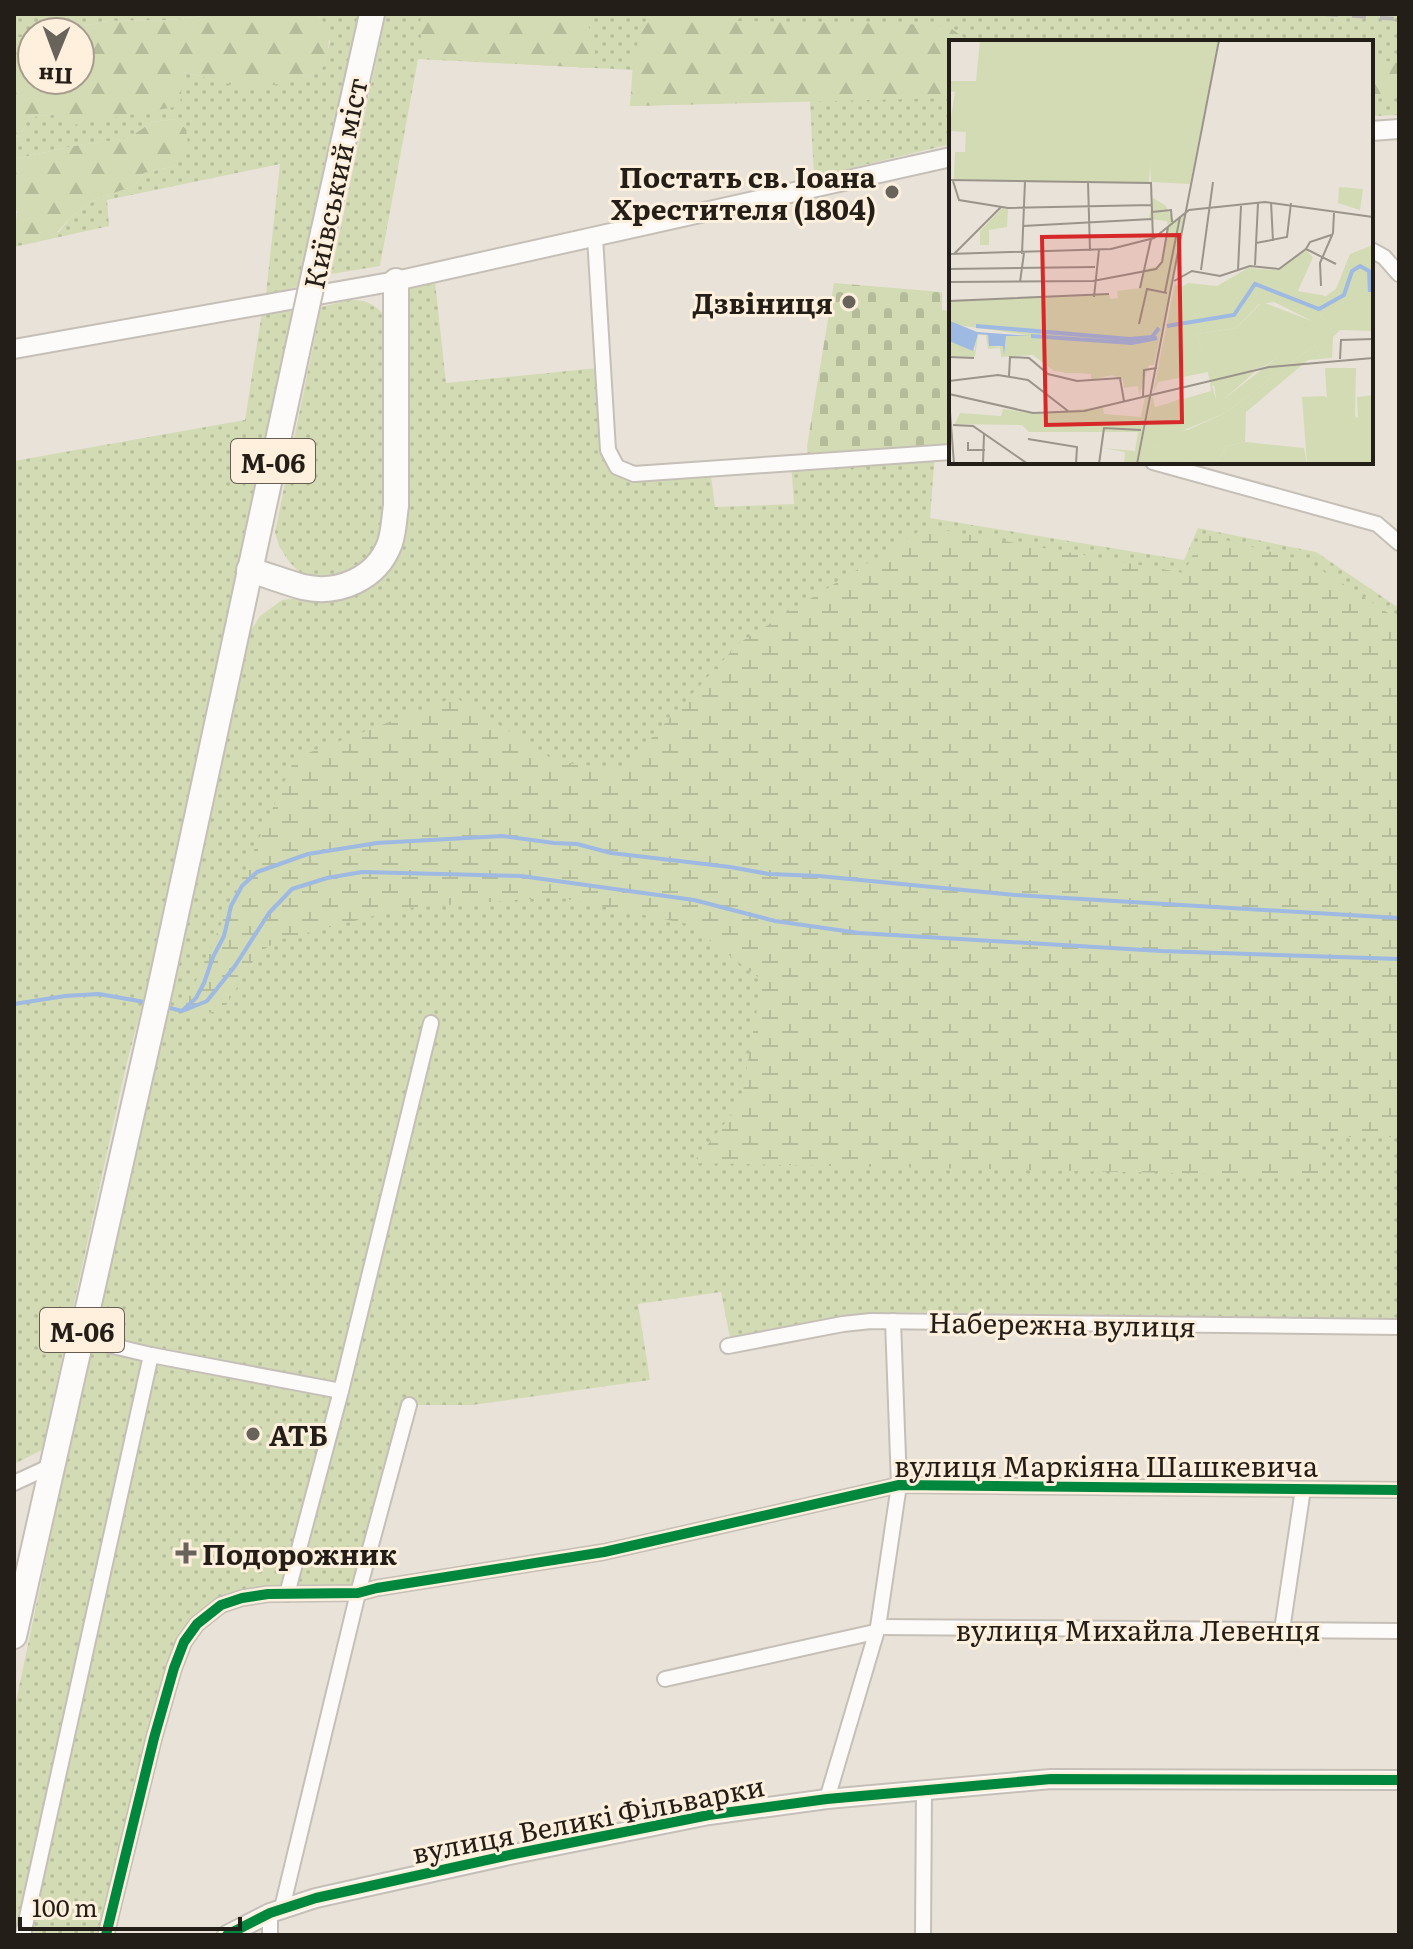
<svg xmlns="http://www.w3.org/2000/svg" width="1413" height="1949" font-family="Literata,serif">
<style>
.green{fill:url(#green-dots)}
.forest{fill:url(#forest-firs)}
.wetland{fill:url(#wetland-marsh)}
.cemetery{fill:url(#cemetery-stones)}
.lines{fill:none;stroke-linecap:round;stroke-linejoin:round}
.stream{stroke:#9eb9e2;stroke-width:4}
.minor-casing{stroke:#c5bfb7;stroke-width:18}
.tertiary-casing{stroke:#c5bfb7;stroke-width:22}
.trunk-casing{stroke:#c5bfb7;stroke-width:28}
.minor{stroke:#fcfbf9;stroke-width:14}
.tertiary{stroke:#fcfbf9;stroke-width:18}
.trunk{stroke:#fcfbf9;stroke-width:24}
.rail{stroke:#bab8b6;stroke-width:4;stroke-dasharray:14 14;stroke-linecap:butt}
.trunk-bridge-casing{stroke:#c5bfb7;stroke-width:28;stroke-linecap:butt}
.trunk-bridge{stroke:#fcfbf9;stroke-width:24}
.cycleway-casing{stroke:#fef0dd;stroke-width:15}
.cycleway{stroke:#00873e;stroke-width:10}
.poi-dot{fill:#68635b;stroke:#fef0dd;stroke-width:3}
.labels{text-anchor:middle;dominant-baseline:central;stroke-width:6;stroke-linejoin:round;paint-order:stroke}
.shield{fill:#fef0dd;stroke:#655d52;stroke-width:2}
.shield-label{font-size:26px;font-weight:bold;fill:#231e17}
.poi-label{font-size:28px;font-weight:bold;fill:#231e17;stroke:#fef0dd;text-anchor:end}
.street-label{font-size:28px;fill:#231e17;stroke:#fef0dd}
.inset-river{fill:none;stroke:#9eb9e2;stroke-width:4}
.inset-road{fill:none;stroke:#9a948b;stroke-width:2}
.view{fill:#d62828;fill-opacity:0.15;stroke:#d62828;stroke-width:4}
.inset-edge{fill:none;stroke:#231e17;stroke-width:4}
</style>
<defs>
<pattern id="green-dots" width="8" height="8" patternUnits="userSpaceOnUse" patternTransform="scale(2)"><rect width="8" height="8" fill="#d3dbb4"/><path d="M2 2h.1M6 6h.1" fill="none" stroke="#b5bc9a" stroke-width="1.8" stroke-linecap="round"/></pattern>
<pattern id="forest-firs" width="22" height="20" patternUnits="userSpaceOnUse" patternTransform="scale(2)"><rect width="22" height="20" fill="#d3dbb4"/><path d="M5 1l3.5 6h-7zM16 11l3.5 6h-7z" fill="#b5bc9a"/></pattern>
<pattern id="wetland-marsh" width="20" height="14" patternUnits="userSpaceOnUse" patternTransform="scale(2)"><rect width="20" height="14" fill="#d3dbb4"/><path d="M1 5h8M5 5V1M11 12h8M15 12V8" fill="none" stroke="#b5bc9a"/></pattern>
<pattern id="cemetery-stones" width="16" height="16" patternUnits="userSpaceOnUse" patternTransform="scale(2)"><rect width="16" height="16" fill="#d3dbb4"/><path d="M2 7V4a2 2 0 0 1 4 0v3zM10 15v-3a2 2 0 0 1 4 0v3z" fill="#b5bc9a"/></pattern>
</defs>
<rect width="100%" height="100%" fill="#e9e2d8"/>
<g class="green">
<polygon points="14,14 221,14 169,20 108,21 54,32 32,32 32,36 14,38"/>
<polygon points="313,14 362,14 301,286 266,294 280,164 107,200 109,226 14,247 14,241 59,232 71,217 96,199 134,186 144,173 175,166 186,129 175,119 152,122 130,138 74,146 14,159 14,137 20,136 29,117 53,115 73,124 183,72 242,86 275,84 306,76 323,67 330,42 319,17"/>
<polygon points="386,14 1399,14 1399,115 1371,116 1371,42 951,42 951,144 814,177 810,101 630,106 634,70 418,59 380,266 331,274"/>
<polygon points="435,282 446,383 598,368 617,467 710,468 715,507 794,504 791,462 935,453 930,518 1184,560 1198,528 1316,552 1399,608 1399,1319 892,1312 731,1343 721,1292 638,1304 650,1380 472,1405 409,1405 358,1593 242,1598 184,1642 107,1935 14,1935 14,1711 94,1331 250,632 260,616 282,600 305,597 377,576 409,288"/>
<path d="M350 300C367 300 374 304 386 317L388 507 377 548 358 569 332 579 307 576 296 569 288 560 279 546 275 532 321 307Z"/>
<polygon points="298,307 169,903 125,1070 42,1450 14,1464 14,461 245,420 262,312"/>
</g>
<g class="forest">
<path d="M221 14H313C336 24 329 49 323 67 303 81 262 90 238 86 220 82 202 76 183 72L180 106 73 125 53 115 29 117 20 136 14 137V38L32 36V80H80V32H54L108 21 169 20Z"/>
<path d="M422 14H581C592 30 600 49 591 68L431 59C422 44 417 31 422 14Z"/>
<path d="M659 14H709L738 21 909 24 949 27 970 42H951V98L630 106C633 78 630 28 659 14Z"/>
<polygon points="1371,60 1399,62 1399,95 1371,94"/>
<polygon points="175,119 186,129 189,151 175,166 144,173 134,186 96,199 71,217 53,237 21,243 14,241 17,211 14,209 14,159 74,146 129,138 152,122"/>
</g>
<polygon class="wetland" points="926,527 1184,573 1203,534 1309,562 1399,620 1399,1137 1320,1137 1318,1176 693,1163 741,1103 762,980 688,924 557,897 405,908 279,940 258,953 223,1010 185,1017 188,999 295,758 455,697 557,762 623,769 739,643"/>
<polygon class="cemetery" points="834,283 942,292 942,310 951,311 951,451 808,459 807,446"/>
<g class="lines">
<g class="stream">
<polyline points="14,1004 65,996 99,994 150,1003"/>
<polyline points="166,1007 182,1011 196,998 204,983 213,957 224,936 231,906 242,886 257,872 308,854 377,843 502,836 554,843 577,844 611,853 730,867 769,874 819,876 1015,895 1399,918"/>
<polyline points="185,1010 207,1001 235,966 269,913 292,889 327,878 362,872 521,876 694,900 775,921 859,933 1161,951 1399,959"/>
</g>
<defs>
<g id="minor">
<polyline points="595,237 608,450 617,467 634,474 951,452"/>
<polyline points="1371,250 1384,257 1399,274"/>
<polyline points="1153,462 1377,524 1399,543"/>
<polyline points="75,1337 151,1355 341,1391 431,1023"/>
<polyline points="728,1346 843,1324 871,1321 1399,1327"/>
<polyline points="14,1483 53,1465"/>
<polyline points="287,1594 341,1391"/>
<polyline points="878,1627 1399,1631"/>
<polyline points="1282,1630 1303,1489"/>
<polyline points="665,1679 875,1632"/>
<polyline points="827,1799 878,1627 899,1485 893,1321"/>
<polyline points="282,1908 358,1593 409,1405"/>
<polyline points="270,1913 270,1935"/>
<polyline points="23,1935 151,1355"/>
<polyline points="106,1935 154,1738 174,1668 184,1642 197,1624 221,1605 242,1598 268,1594 358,1593 377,1588 604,1552 899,1485 1399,1490"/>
<polyline points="923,1935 924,1791"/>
</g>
<g id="tertiary">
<polyline points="1371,131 1399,129"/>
<polyline points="14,349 396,281 951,157"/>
<polyline points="227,1935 270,1913 316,1898 514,1854 709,1815 827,1799 1051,1779 1399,1780"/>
</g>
<g id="trunk">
<polyline points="323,233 372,14"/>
<path d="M249 570C267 575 285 582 303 587 338 595 377 579 390 543 394 531 394 518 396 506V281"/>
<polyline points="14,1636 160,989 297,352"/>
</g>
</defs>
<use href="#minor" class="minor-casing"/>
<use href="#tertiary" class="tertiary-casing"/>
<use href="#trunk" class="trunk-casing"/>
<use href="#minor" class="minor"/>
<use href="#tertiary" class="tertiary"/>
<use href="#trunk" class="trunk"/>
<polyline class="rail" points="1324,14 1399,19"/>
<defs>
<polyline id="trunk-bridge" points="297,352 323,233"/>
</defs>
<use href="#trunk-bridge" class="trunk-bridge-casing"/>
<use href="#trunk-bridge" class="trunk-bridge"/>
<defs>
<g id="cycleway">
<polyline points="106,1935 154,1738 174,1668 184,1642 197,1624 221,1605 242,1598 268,1594 358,1593 377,1588 604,1552 899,1485 1399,1490"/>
<polyline points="227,1935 270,1913 316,1898 514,1854 709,1815 827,1799 1051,1779 1399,1780"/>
</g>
</defs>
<use href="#cycleway" class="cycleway-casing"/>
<use href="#cycleway" class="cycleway"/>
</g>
<g class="poi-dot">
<circle cx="892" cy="192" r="8"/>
<circle cx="849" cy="302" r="8"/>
<circle cx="253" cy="1434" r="8"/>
<path d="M182 1541h8v8h8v8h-8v8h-8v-8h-8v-8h8z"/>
</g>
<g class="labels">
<g class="shield">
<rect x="231" y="439" width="84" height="44" rx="6"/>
<rect x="40" y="1308" width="84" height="44" rx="6"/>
</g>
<g class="shield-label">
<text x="273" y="461">М-06</text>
<text x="82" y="1330">М-06</text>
</g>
<g class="poi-label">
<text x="876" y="176">Постать св. Іоана<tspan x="876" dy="32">Хрестителя (1804)</tspan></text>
<text x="833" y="302">Дзвіниця</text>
<text x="269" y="1434" text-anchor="start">АТБ</text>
<text x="202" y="1553" text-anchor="start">Подорожник</text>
</g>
<g class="street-label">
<text transform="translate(334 183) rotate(-78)">Київський міст</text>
<text transform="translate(1062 1323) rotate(1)">Набережна вулиця</text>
<text x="1106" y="1465">вулиця Маркіяна Шашкевича</text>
<text x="1138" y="1629">вулиця Михайла Левенця</text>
<text transform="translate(588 1818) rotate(-11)">вулиця Великі Фільварки</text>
</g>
</g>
<g transform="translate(949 40)">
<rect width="424" height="424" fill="#e9e2d8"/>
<path d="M31 0H269L241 144 202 142 201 124 200 143 5 140 6 112H16L17 92 0 91 6 52 0 51V41H27ZM204 158 216 165 225 181 238 171 205 325H200L190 356 189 346 175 348 174 340 163 335 142 340V334L105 331 84 315 52 317 51 308 39 309 37 295H29L26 317 0 316V301L26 310V302L27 300V298L29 294 39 295 41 306 51 307 57 296 78 295 8 285 0 281V261L160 254 161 259 169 258 168 251 191 248 196 229 211 226 219 187 218 181 200 179ZM424 205V291L391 290 384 297 383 318 371 319 366 305 276 373 202 404 234 420 255 424H189L203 355 206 367 262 351 261 343 363 281 325 262 310 264 287 288 248 294 259 332 209 342 204 353 226 243 231 248 239 243 268 246 299 228 328 230 357 210 364 217 349 251 377 256 387 249 401 214ZM409 254 275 359H267L263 346 293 337 371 275 376 280ZM201 356 187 424H175L176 412 153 408 186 411 189 392H80L73 385 6 384 11 373 52 376 54 369 86 374 154 367 155 374 192 377 196 357Z" fill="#d3dbb4" fill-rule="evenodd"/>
<path d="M408 255 412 256 379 284 314 327 299 330 317 315 299 329 261 341 248 294 287 288 313 262 363 281 371 275 376 280ZM366 305 371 319 359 320 297 372 296 402 278 406 266 424 234 421 202 404 203 394 239 390 276 373ZM376 328H407L406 376 378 360ZM307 331 275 359H267L265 343ZM424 355V424H358L353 357 375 356 409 378 408 357ZM230 359 235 366 218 372 236 368 239 378 202 381V376L215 375 216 367Z" fill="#d3dbb4"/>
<path d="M46 267 95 269V275L164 272 158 289 178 297 204 292 213 285 203 310 188 316 172 309 143 333H116L85 314 64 313 66 298H85L78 291 26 283V272Z" fill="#d3dbb4"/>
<path d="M390 147 414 149 411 170 389 163ZM53 168 59 169 58 187 40 190V205H31V191Z" fill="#d3dbb4"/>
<path d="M296 402 355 408 358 424H266L278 406Z" fill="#d3dbb4"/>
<path d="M1 281 28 292 82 296H57L55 315 54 306H40L39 295 29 294 24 311 0 301Z" fill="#9eb9e2"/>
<path class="inset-river" d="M27 286 181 299 203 297 210 288M218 286 285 275 306 244 370 269 395 255 403 231 411 226 420 231 421 252M82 296 183 303 208 298"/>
<path class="inset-road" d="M0 140 202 143 204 199M4 141 10 160 59 168 203 165M139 142 141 211M322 162 324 201M203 172 222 170 223 182M74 186 203 179M307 203 338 197 342 163M357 209 361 202 382 195M0 214 162 209 205 198 240 170 316 162 424 177M5 214 52 167M73 214 76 141M306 225 309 163M0 229 146 227M252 230 264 142M289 230 292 166M225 241 243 231 271 236 301 226 330 229 357 209 387 224M0 242 144 241 207 229 213 222 219 187M71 242 75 213M372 246 371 223 384 193 385 173M191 248 202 199M216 252 231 177M145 257 150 210M0 261 160 254M190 284 198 249 218 253M0 317 25 318M391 319 392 300 424 299M60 336 61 317 80 318 99 334 128 341 171 338 175 361M0 341 49 335 79 340 119 371M0 354 84 373 135 371 320 327 424 318M194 356 195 330 208 328M0 359 5 424M4 385 24 386 79 424M79 399 128 407 127 424M19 402V410H36M34 424 35 394M150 424 155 388 192 390M188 424 270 0"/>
<path class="view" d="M230 195 233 382 97 385 93 197Z"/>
<rect width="424" height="424" class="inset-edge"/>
</g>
<rect width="1413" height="1949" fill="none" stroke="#231e17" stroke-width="32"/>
<g transform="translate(56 56) rotate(181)"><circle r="38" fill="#fef0dd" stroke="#a69c8e" stroke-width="2"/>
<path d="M0-6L14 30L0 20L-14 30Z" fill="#68635b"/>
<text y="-12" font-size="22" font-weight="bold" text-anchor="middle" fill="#231e17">Пн</text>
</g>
<path d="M20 1917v12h220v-12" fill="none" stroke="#231e17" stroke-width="4"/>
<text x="32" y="1917" font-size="24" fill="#231e17" stroke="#fef0dd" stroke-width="6" paint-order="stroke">100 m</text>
</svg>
